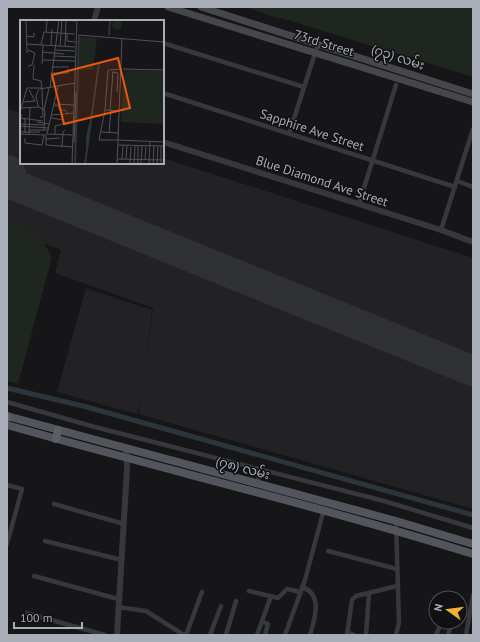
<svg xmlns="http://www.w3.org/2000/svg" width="480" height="642" font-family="'PT Sans','Noto Sans Myanmar',sans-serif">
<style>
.built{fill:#222225}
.grass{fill:#1e261f}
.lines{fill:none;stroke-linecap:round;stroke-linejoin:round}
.canal{stroke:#2c353c;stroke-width:5}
.taxiway{stroke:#303135;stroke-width:12}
.runway{stroke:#303135;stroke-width:31}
.minor{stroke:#37383d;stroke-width:4.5}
.tertiary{stroke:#37383d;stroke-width:6}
.secondary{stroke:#45474d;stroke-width:7}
.primary{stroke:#53555c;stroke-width:8}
.trunk{stroke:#5b5e65;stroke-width:8}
.labels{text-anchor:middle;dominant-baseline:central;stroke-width:3;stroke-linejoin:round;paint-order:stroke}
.street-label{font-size:13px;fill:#a8adb8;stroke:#111113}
.inset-river{fill:none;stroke:#2c353c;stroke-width:2}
.inset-road{fill:none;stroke:#505258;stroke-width:1}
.view{fill:#e8590c;fill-opacity:0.15;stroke:#e8590c;stroke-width:2}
.inset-edge{fill:none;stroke:#a8adb8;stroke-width:2}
</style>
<rect width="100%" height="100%" fill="#161618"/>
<polygon class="built" points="7,109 21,113 21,163 163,163 163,158 473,258 473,509 139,414 141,401 137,414 57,392 86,288 152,310 144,377 153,308 55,273 61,250 7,229"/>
<g class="grass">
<polygon points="246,7 473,7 473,77 281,18 280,19"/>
<polygon points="7,222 37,232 52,257 18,384 7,381"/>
</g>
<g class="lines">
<polyline class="canal" points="7,388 87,407 473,515"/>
<g class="taxiway">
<polyline points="7,162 10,161 18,166 26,190"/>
<polyline points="471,370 473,373"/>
</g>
<polyline class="runway" points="7,182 473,371"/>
<g class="minor">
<polyline points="163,43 304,87"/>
<polyline points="163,93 455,187"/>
<polyline points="289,134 318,44"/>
<polyline points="457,181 473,187"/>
<polyline points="359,204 396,85"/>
<polyline points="441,230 473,129"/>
<polyline points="7,402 95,427 384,501 473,528"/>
<polyline points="257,484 261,469"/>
<polyline points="7,485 22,489 7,544"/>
<polyline points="54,504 124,524"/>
<polyline points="45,541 122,560"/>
<polyline points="328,551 397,569"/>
<polyline points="34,576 118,599"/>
<path d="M302 587C323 594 315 619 310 635"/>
<polyline points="249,591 278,598 287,589 301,592"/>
<polyline points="118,607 146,611 184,635"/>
<polyline points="26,613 105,635"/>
<polyline points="263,622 268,624 265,635"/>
<polyline points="348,633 354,635"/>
<polyline points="186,635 202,592"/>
<polyline points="210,635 221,606"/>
<polyline points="226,635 236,601"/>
<polyline points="257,635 271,596"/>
<polyline points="285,635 305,580 324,509"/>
<polyline points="347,635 352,600 356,596 397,586"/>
<polyline points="366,635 369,593"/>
<polyline points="396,635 399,623 396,521"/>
<polyline points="436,635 439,628"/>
<polyline points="448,635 452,622"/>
<polyline points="466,635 473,595"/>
</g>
<g class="tertiary">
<polyline points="94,21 98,7"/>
<polyline points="163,142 441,230 473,242"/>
<polyline points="117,635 127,469 126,449"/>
</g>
<g class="secondary">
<polyline points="168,7 473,102"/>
<polyline points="201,7 473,94"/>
</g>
<g class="primary">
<polyline points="7,416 396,521 473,544"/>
<path d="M7 425C162 469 319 506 473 554"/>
</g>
<g class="trunk">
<polyline points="7,418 7,416"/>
<polyline points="56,439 58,430"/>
</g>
</g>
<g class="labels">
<g class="street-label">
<text transform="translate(324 43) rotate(17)">73rd Street</text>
<text transform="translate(398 57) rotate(18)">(၇၃) လမ်း</text>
<text transform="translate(312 130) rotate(18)">Sapphire Ave Street</text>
<text transform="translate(322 181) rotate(18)">Blue Diamond Ave Street</text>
<text transform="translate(243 468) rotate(15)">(၇၈) လမ်း</text>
</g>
</g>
<g transform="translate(20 20)">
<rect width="144" height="144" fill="#161618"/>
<path d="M60 17 77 18 73 50H59ZM104 50 144 51V104L101 102Z" fill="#1e261f"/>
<path d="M92 5a5 5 0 1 1 10 0a5 5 0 1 1-10 0Z" fill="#1e261f"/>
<path class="inset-river" d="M89 15 90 0M67 130V117L72 96M55 144 59 16M65 144 79 43"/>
<path class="inset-road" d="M6 0 7 33M41 0 56 1M26 12 27 0M47 13V21L55 22M58 15 144 22M6 16 14 17V13M7 24 55 27M21 25 24 12 55 14M31 25 32 9M40 26 42 1M45 26 46 1M36 30 55 31M22 32 44 34M34 36 55 37M22 40 55 41M22 44 23 25M8 46 12 45 15 33 8 30M32 47H49M103 49 144 50M92 52 98 53 97 72M31 53H48V49M38 66 27 114 52 115M30 68 39 0M19 69 16 76 18 86 25 91 24 110M20 69 55 63M3 82 15 81 9 70M34 84 54 85M34 86H39V90H45L48 94M1 88 19 87M24 90 29 68M85 90 100 91M90 90 93 52M0 92 7 68H22L21 61 13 59 14 45M1 94V98L23 101M32 95 54 93M20 97H23L22 69M31 98 44 100M3 99H5V113M17 102 30 104M0 104 24 105M0 106 29 108M9 110H28M0 112H20M81 112 99 113M89 113 91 90M0 114 25 115M9 114 10 87M26 114V125L53 127M35 114V106L46 103M5 118V123L22 125 24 115M26 119 40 118M98 120H79L85 90 88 50 102 49M98 120 144 122M54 123 56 72M98 125 144 126M42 127 43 112 45 110M98 139 144 140M102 139 103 125M106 139 107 125M125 140 126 126M52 144 57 0M97 144 102 18M110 144 111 127M114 144 115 125M118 144V125M121 144 122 126M129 144 130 121M133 144 134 126M137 144 138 126M141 144V126"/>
<path class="view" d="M98 38 110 88 44 104 32 55Z"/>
<rect width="144" height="144" class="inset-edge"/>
</g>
<rect width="480" height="642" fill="none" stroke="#a8adb8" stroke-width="16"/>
<g transform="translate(448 610) rotate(284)"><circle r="19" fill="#111113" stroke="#4d4f55"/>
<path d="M0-3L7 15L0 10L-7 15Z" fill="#f2b134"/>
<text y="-6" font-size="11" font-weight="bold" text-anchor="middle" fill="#a8adb8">N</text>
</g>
<path d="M14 622v6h68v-6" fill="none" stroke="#a8adb8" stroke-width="2"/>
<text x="20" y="622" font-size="12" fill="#a8adb8" stroke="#111113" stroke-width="3" paint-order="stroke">100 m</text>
</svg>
